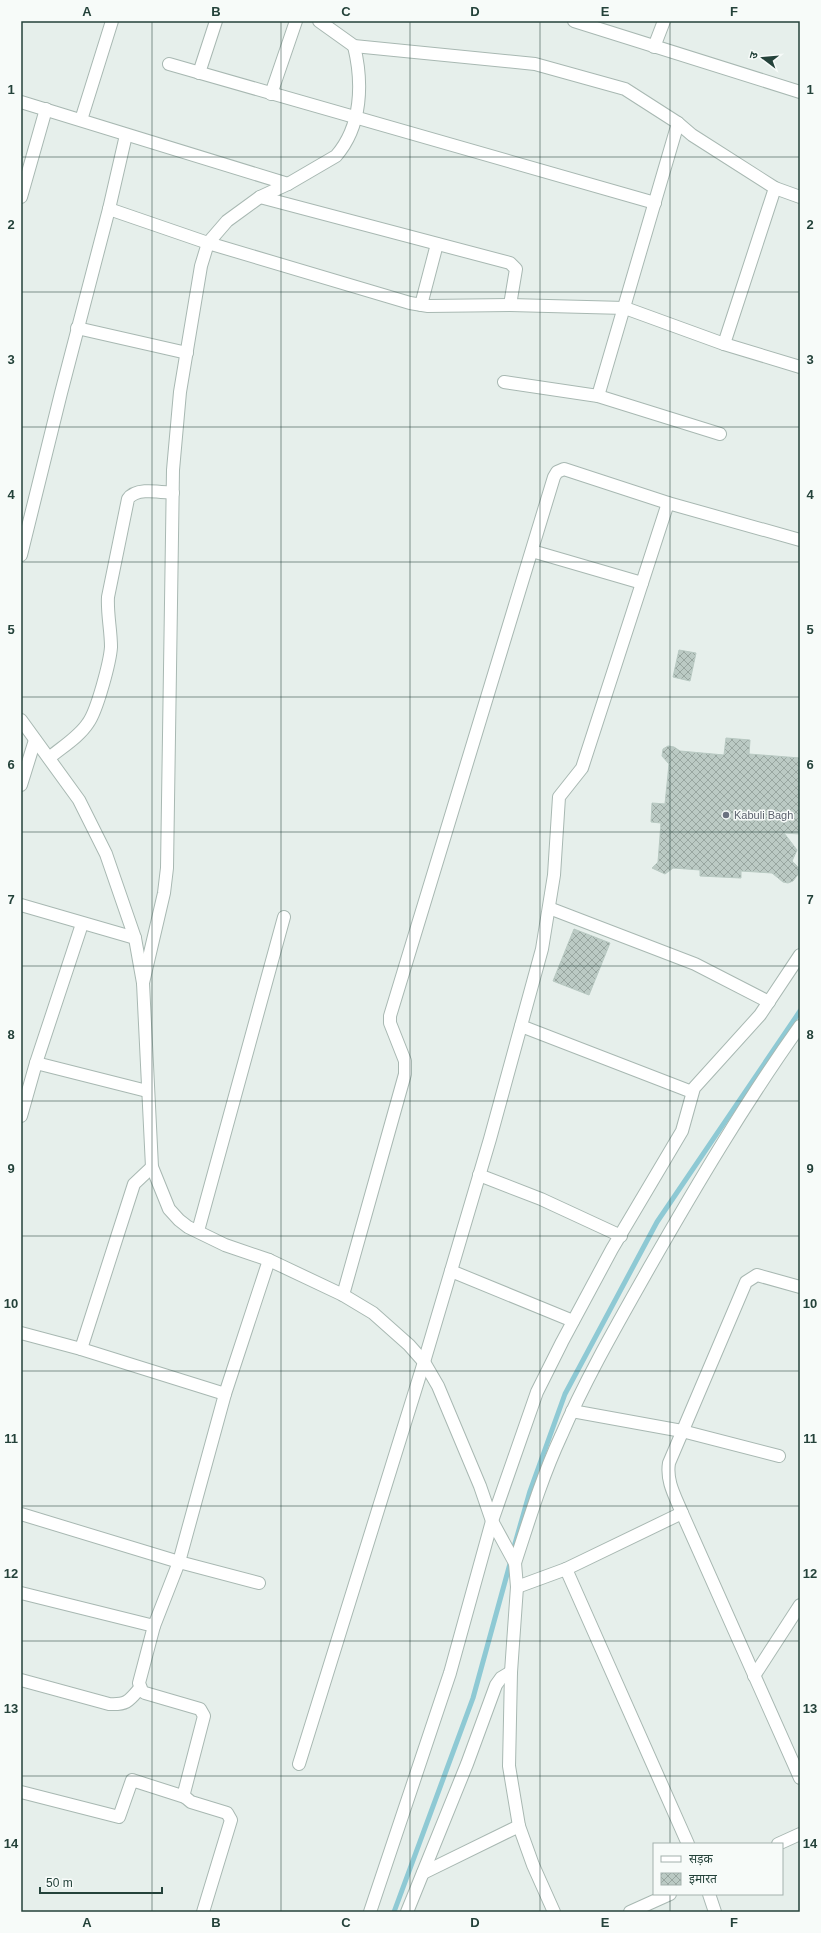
<svg xmlns="http://www.w3.org/2000/svg" width="821" height="1933" font-family="Helvetica,'Noto Sans Devanagari',sans-serif">
<style>
.lines{fill:none;stroke-linecap:round;stroke-linejoin:round}
.stream{stroke:#8ec9d4;stroke-width:5}
.building{fill:url(#building-cross-hatch);stroke:#b8c9c2}
.minor-casing{stroke:#a8b8b2;stroke-width:14}
.tertiary-casing{stroke:#a8b8b2;stroke-width:14}
.minor{stroke:#fff;stroke-width:12}
.tertiary{stroke:#fff;stroke-width:12}
.grid{fill:none;stroke:#24423a;stroke-width:1;stroke-opacity:0.55}
.worship-dot{fill:#6b7280;stroke:#f7fbf9;stroke-width:1.5}
.labels{text-anchor:middle;dominant-baseline:central;stroke-width:3;stroke-linejoin:round;paint-order:stroke}
.worship-label{font-size:11px;fill:#5b616d;stroke:#f7fbf9;text-anchor:start}
.neatline{fill:none;stroke:#24423a;stroke-width:1.5}
.grid-label{font-size:13px;text-anchor:middle;font-weight:bold;fill:#24423a}
</style>
<defs>
<pattern id="building-cross-hatch" width="8" height="8" patternUnits="userSpaceOnUse"><rect width="8" height="8" fill="#bbcac4"/><path d="M0 0l8 8M0 8l8-8" fill="none" stroke="#98a6a0"/></pattern>
</defs>
<rect width="100%" height="100%" fill="#e6efeb"/>
<g class="lines">
<g class="stream">
<polyline points="514,1547 530,1491 565,1394 657,1222 800,1011"/>
<polyline points="394,1912 473,1698 511,1560"/>
</g>
</g>
<g class="building">
<polygon points="679,650 696,653 690,681 673,677"/>
<polygon points="726,738 750,740 749,754 800,758 800,834 784,833 797,850 792,861 798,867 799,873 793,881 788,883 783,882 772,873 741,871 741,878 700,876 700,870 673,868 665,874 652,868 658,862 661,823 651,822 652,803 665,804 669,764 662,756 663,749 668,746 674,747 680,751 724,755"/>
<polygon points="574,929 610,943 589,995 553,981"/>
</g>
<g class="lines">
<defs>
<g id="minor">
<polyline points="319,21 354,46 535,64 625,89 678,123 692,135 775,188 800,197"/>
<polyline points="574,21 800,92"/>
<polyline points="654,47 664,21"/>
<polyline points="169,64 655,203"/>
<polyline points="199,73 216,21"/>
<polyline points="271,94 296,21"/>
<polyline points="21,102 288,184"/>
<polyline points="81,120 112,21"/>
<polyline points="21,197 46,109"/>
<polyline points="260,197 510,263 516,269 510,305"/>
<polyline points="109,209 208,243 410,303 428,306 510,305 625,308 724,344 800,367"/>
<polyline points="421,305 437,244"/>
<polyline points="77,328 187,353"/>
<polyline points="724,344 775,188"/>
<polyline points="504,382 598,396 720,434"/>
<polyline points="598,396 678,123"/>
<polyline points="532,551 642,583"/>
<polyline points="21,555 61,393 109,209 126,135"/>
<path d="M49 758C62 747 79 737 88 723 97 711 110 662 111 647 111 630 107 614 108 597L128 499C136 487 160 492 173 493"/>
<polyline points="21,785 35,740"/>
<polyline points="21,905 135,938"/>
<polyline points="549,908 695,964 769,1002"/>
<path d="M143 983 164 893 167 868 173 470 180 392 201 266 208 243 227 221 260 197 288 184 336 156C362 126 363 83 354 46"/>
<polyline points="521,1026 692,1092"/>
<polyline points="36,1063 82,924"/>
<polyline points="21,1116 36,1063 147,1091"/>
<polyline points="479,1175 541,1199 621,1236"/>
<polyline points="198,1231 284,917"/>
<polyline points="451,1271 573,1321"/>
<path d="M800 1287 757 1275 746 1282 669 1463C666 1481 675 1496 682 1513L800 1778"/>
<polyline points="343,1295 405,1074 405,1061 390,1023 390,1016 554,477 557,472 564,469 668,503 800,540"/>
<polyline points="21,1333 81,1349 225,1394"/>
<polyline points="81,1349 134,1184 152,1167"/>
<polyline points="572,1411 682,1431 779,1456"/>
<polyline points="21,1514 179,1562 259,1583"/>
<path d="M515 1563C529 1520 542 1477 561 1436 586 1378 618 1323 649 1268 696 1186 745 1103 800 1026"/>
<polyline points="566,1569 688,1844"/>
<polyline points="517,1587 566,1569 682,1513"/>
<polyline points="21,1593 154,1626"/>
<polyline points="754,1676 800,1605"/>
<path d="M21 1680 109 1704C127 1705 129 1701 140 1688"/>
<polyline points="299,1764 424,1362 490,1139 542,949 554,875 559,797 582,768 668,503"/>
<polyline points="21,1792 119,1817 132,1780 185,1797"/>
<polyline points="778,1844 800,1834"/>
<polyline points="423,1873 519,1826"/>
<polyline points="709,1894 715,1912"/>
<polyline points="203,1912 231,1820 227,1813 191,1802 185,1797 184,1793 204,1716 200,1709 145,1693 142,1691 139,1683 154,1626 179,1562 225,1394 269,1260"/>
<polyline points="370,1912 450,1673 492,1521 537,1392 562,1342 612,1249 682,1131 694,1088 760,1015 800,955"/>
<polyline points="407,1912 467,1764 496,1685 501,1678 511,1672"/>
<polyline points="630,1912 670,1894"/>
</g>
<polyline id="tertiary" points="21,720 79,800 106,854 135,938 143,983 152,1167 169,1209 179,1220 188,1227 225,1245 269,1260 343,1295 373,1313 409,1345 424,1362 438,1386 480,1486 492,1521 515,1563 517,1587 511,1672 509,1766 519,1826 533,1865 554,1912"/>
</defs>
<use href="#minor" class="minor-casing"/>
<use href="#tertiary" class="tertiary-casing"/>
<use href="#minor" class="minor"/>
<use href="#tertiary" class="tertiary"/>
</g>
<path class="grid" d="M152 21V1912M281 21V1912M410 21V1912M540 21V1912M670 21V1844M21 157H800M21 292H800M21 427H800M21 562H800M21 697H800M21 832H800M21 966H800M21 1101H800M21 1236H800M21 1371H800M21 1506H800M21 1641H800M21 1776H800M670 1894V1912"/>
<circle class="worship-dot" cx="726" cy="815" r="4"/>
<g class="labels">
<g class="worship-label">
<text x="734" y="815">Kabuli Bagh</text>
</g>
</g>
<rect width="821" height="1933" fill="none" stroke="#f7fbf9" stroke-width="44"/>
<rect x="653" y="1843" width="130" height="52" fill="#f7fbf9" stroke="#a3b1ad"/>
<rect x="661" y="1856" width="20" height="6" fill="#ffffff" stroke="#a3b1ad"/>
<text x="689" y="1863" font-size="12" fill="#24423a">सड़क</text>
<rect x="661" y="1873" width="20" height="12" fill="url(#building-cross-hatch)" stroke="#a3b1ad"/>
<text x="689" y="1883" font-size="12" fill="#24423a">इमारत</text>
<g transform="translate(763 58) rotate(286)" stroke="#f7fbf9" stroke-width="3" paint-order="stroke">
<path d="M0-3L7 15L0 10L-7 15Z" fill="#24423a"/>
<text y="-6" font-size="11" font-weight="bold" text-anchor="middle" fill="#24423a">उ</text>
</g>
<path d="M40 1887v6h122v-6" fill="none" stroke="#24423a" stroke-width="2"/>
<text x="46" y="1887" font-size="12" fill="#24423a" stroke="#f7fbf9" stroke-width="3" paint-order="stroke">50 m</text>
<rect x="22" y="22" width="777" height="1889" class="neatline"/>
<g class="grid-label">
<text x="87" y="16">A</text>
<text x="216" y="16">B</text>
<text x="346" y="16">C</text>
<text x="475" y="16">D</text>
<text x="605" y="16">E</text>
<text x="734" y="16">F</text>
<text x="11" y="94">1</text>
<text x="810" y="94">1</text>
<text x="11" y="229">2</text>
<text x="810" y="229">2</text>
<text x="11" y="364">3</text>
<text x="810" y="364">3</text>
<text x="11" y="499">4</text>
<text x="810" y="499">4</text>
<text x="11" y="634">5</text>
<text x="810" y="634">5</text>
<text x="11" y="769">6</text>
<text x="810" y="769">6</text>
<text x="11" y="904">7</text>
<text x="810" y="904">7</text>
<text x="11" y="1039">8</text>
<text x="810" y="1039">8</text>
<text x="11" y="1173">9</text>
<text x="810" y="1173">9</text>
<text x="11" y="1308">10</text>
<text x="810" y="1308">10</text>
<text x="11" y="1443">11</text>
<text x="810" y="1443">11</text>
<text x="11" y="1578">12</text>
<text x="810" y="1578">12</text>
<text x="11" y="1713">13</text>
<text x="810" y="1713">13</text>
<text x="11" y="1848">14</text>
<text x="810" y="1848">14</text>
<text x="87" y="1927">A</text>
<text x="216" y="1927">B</text>
<text x="346" y="1927">C</text>
<text x="475" y="1927">D</text>
<text x="605" y="1927">E</text>
<text x="734" y="1927">F</text>
</g>
</svg>
